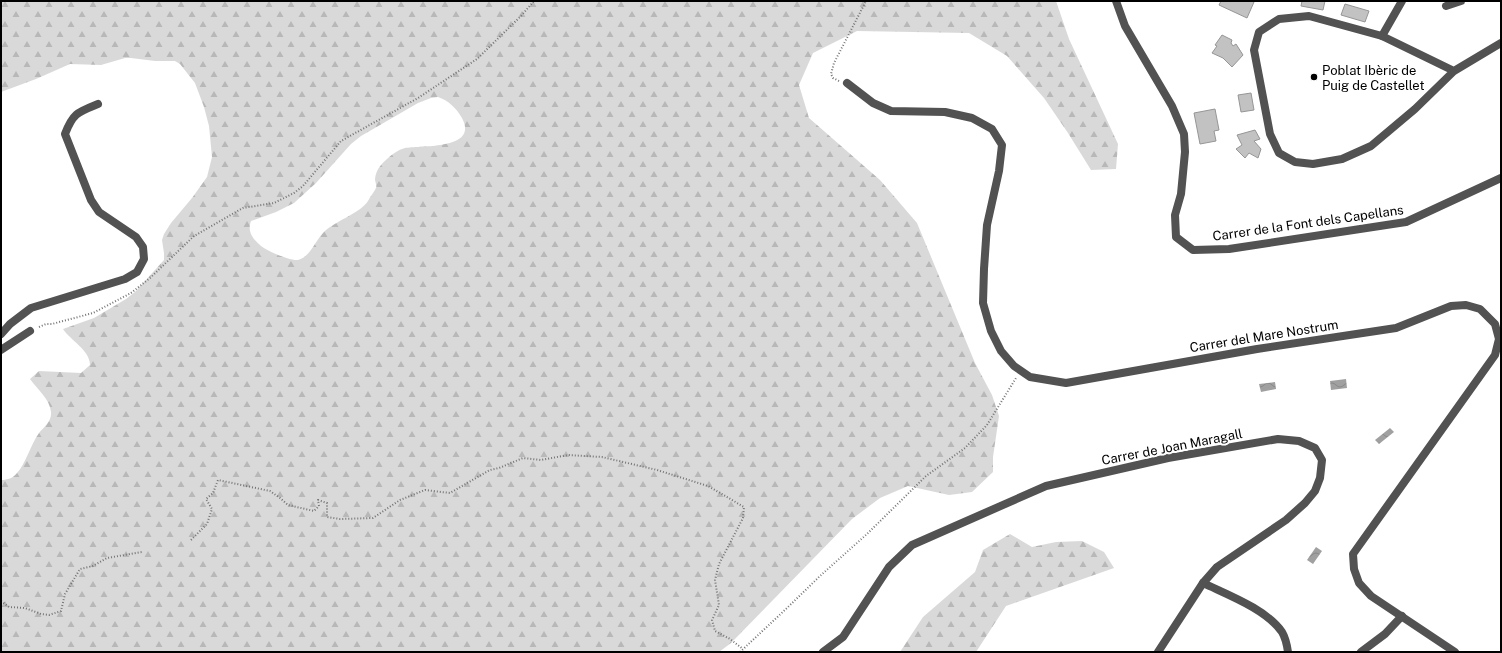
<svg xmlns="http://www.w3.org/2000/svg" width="1502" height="653" font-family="'Public Sans',sans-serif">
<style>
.forest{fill:url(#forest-firs);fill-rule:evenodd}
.water{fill:url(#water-waves)}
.building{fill:#c2c2c2;stroke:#969696}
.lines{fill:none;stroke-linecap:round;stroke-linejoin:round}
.path{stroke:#747474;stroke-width:2;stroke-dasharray:1 2;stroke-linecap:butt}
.street{stroke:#525252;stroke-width:8}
.poi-dot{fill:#000;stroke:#fff;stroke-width:1.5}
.labels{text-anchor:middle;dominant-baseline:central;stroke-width:4;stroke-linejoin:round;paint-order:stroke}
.poi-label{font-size:13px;fill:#000;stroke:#fff;text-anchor:start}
.street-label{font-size:13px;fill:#000;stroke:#fff}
</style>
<defs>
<pattern id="forest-firs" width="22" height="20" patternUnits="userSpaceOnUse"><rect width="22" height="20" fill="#d9d9d9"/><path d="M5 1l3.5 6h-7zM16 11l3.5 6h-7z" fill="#b8b8b8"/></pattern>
<pattern id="water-waves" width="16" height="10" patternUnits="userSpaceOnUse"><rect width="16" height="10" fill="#a0a0a0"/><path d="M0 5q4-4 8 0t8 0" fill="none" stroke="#888"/></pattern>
</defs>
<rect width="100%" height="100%" fill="#fff"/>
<g class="forest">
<path d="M1 1H1056L1069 39 1118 144 1116 169 1091 170 1068 133 1044 98 1007 56 969 33 857 31 813 53 799 85 809 118 880 180 917 223 975 363 992 395 999 416 993 457V472L972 492 949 495 908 486 880 498 852 519 731 643 719 652H1V480C8 480 13 478 17 473 25 465 31 444 39 433 44 427 52 421 51 412 50 399 37 389 30 379L39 371 81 373 90 365C90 350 71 341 63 329L94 318 126 299 135 292 164 260V253L162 240 164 234 171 223 192 198 207 177 212 157 209 126 204 107 195 83 180 64 175 61H155L131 58H125L101 65 70 64 36 79 1 92ZM438 97C448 100 457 109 462 118 479 150 421 145 405 148 398 150 392 154 387 159 381 164 376 170 375 179 375 182 377 185 376 188 374 192 370 197 368 201 360 213 338 220 326 230 316 238 311 257 298 260 290 261 267 251 261 246 253 239 247 232 251 221L276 212 294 203 316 183 351 144 361 136 418 103 431 98Z"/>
<polygon points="1010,534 1032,547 1056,542 1082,541 1104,552 1114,568 1006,606 976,652 900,652 923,617 975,572 983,550"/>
</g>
<g class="water">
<polygon points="1346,379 1347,388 1331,390 1330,381"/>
<polygon points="1275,382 1276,389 1261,392 1259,384"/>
<polygon points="1390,428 1394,432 1379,444 1375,440"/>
<polygon points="1316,547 1322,551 1313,564 1307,560"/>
</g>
<g class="building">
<polygon points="1221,1 1251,1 1254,2 1247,18 1219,5"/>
<polygon points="1302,1 1325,1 1323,10 1301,6"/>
<polygon points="1345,4 1369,11 1365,22 1341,15"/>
<polygon points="1222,35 1232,40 1231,43 1233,46 1236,44 1243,55 1232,67 1223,58 1212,53 1217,46 1215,45"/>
<polygon points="1251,93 1254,110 1241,112 1238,95"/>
<polygon points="1215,109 1219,130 1214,131 1216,141 1200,144 1194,113"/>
<polygon points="1255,130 1260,139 1254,141 1261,149 1258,158 1249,153 1245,158 1236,149 1242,145 1237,135"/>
</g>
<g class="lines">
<g class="path">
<polyline points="839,81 833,78 831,74 834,63 866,1"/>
<polyline points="39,327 46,324 52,324 93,313 131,293 150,278 194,236 243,208 274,203 294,193 303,186 341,141 418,98 477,59 521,16 534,1"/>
<polyline points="191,540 207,524 212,509 206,499 213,493 218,480 270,491 280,498 288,505 314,511 319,506 318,500 327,503 327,517 340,519 373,518 400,500 425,490 450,493 490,470 499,468 523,458 541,460 568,455 602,457 657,470 708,486 744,507 743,518 719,564 715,580 719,605 712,620 715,631 730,639 743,649"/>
<polyline points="1,601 9,607 25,608 41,614 49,615 61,611 65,594 80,569 93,566 107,558 142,552"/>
<polyline points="740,652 787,608 820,576 867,534 926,476 965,448 987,425 1016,378"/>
</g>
<g class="street">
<polyline points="1116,1 1125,26 1172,106 1184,134 1185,152 1181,194 1175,215 1176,237 1193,250 1229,249 1406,222 1501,178"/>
<polyline points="1446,6 1461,1"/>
<polyline points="1382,36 1402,1"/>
<polyline points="1454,71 1382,36 1309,16 1279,19 1259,32 1254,50 1270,134 1279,153 1295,162 1313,164 1342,159 1371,146 1415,109 1454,71 1501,43"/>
<polyline points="847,83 873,103 891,111 945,112 972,118 992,129 1002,145 999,171 987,225 984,269 983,303 991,331 1001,351 1014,366 1030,377 1066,383 1257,349 1396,328 1451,306 1466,305 1480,309 1495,324 1499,339 1495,355 1353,554 1354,569 1359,583 1371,596 1455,652"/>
<path d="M1 334 10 324 31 308 125 279 137 272 144 259 143 247 136 237 99 212 91 200 65 134C73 113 78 112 98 104"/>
<polyline points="1,350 30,331"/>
<path d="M1203 583C1228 595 1266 609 1282 632 1285 637 1287 645 1288 652"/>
<polyline points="823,652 843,637 889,567 912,545 1046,486 1168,458 1278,439 1299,441 1315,448 1322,460 1320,478 1315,491 1305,503 1286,520 1217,567 1203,583 1158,652"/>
<polyline points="1361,652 1385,634 1402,616"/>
</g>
</g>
<circle class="poi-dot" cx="1314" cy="77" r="4"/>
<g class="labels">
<g class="poi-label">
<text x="1322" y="70">Poblat Ibèric de<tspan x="1322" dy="15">Puig de Castellet</tspan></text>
</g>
<g class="street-label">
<text transform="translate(1308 223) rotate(-8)">Carrer de la Font dels Capellans</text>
<text transform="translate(1264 336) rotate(-9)">Carrer del Mare Nostrum</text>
<text transform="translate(1172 447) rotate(-11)">Carrer de Joan Maragall</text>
</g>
</g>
<rect width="1502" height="653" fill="none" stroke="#000000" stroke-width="4"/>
</svg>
